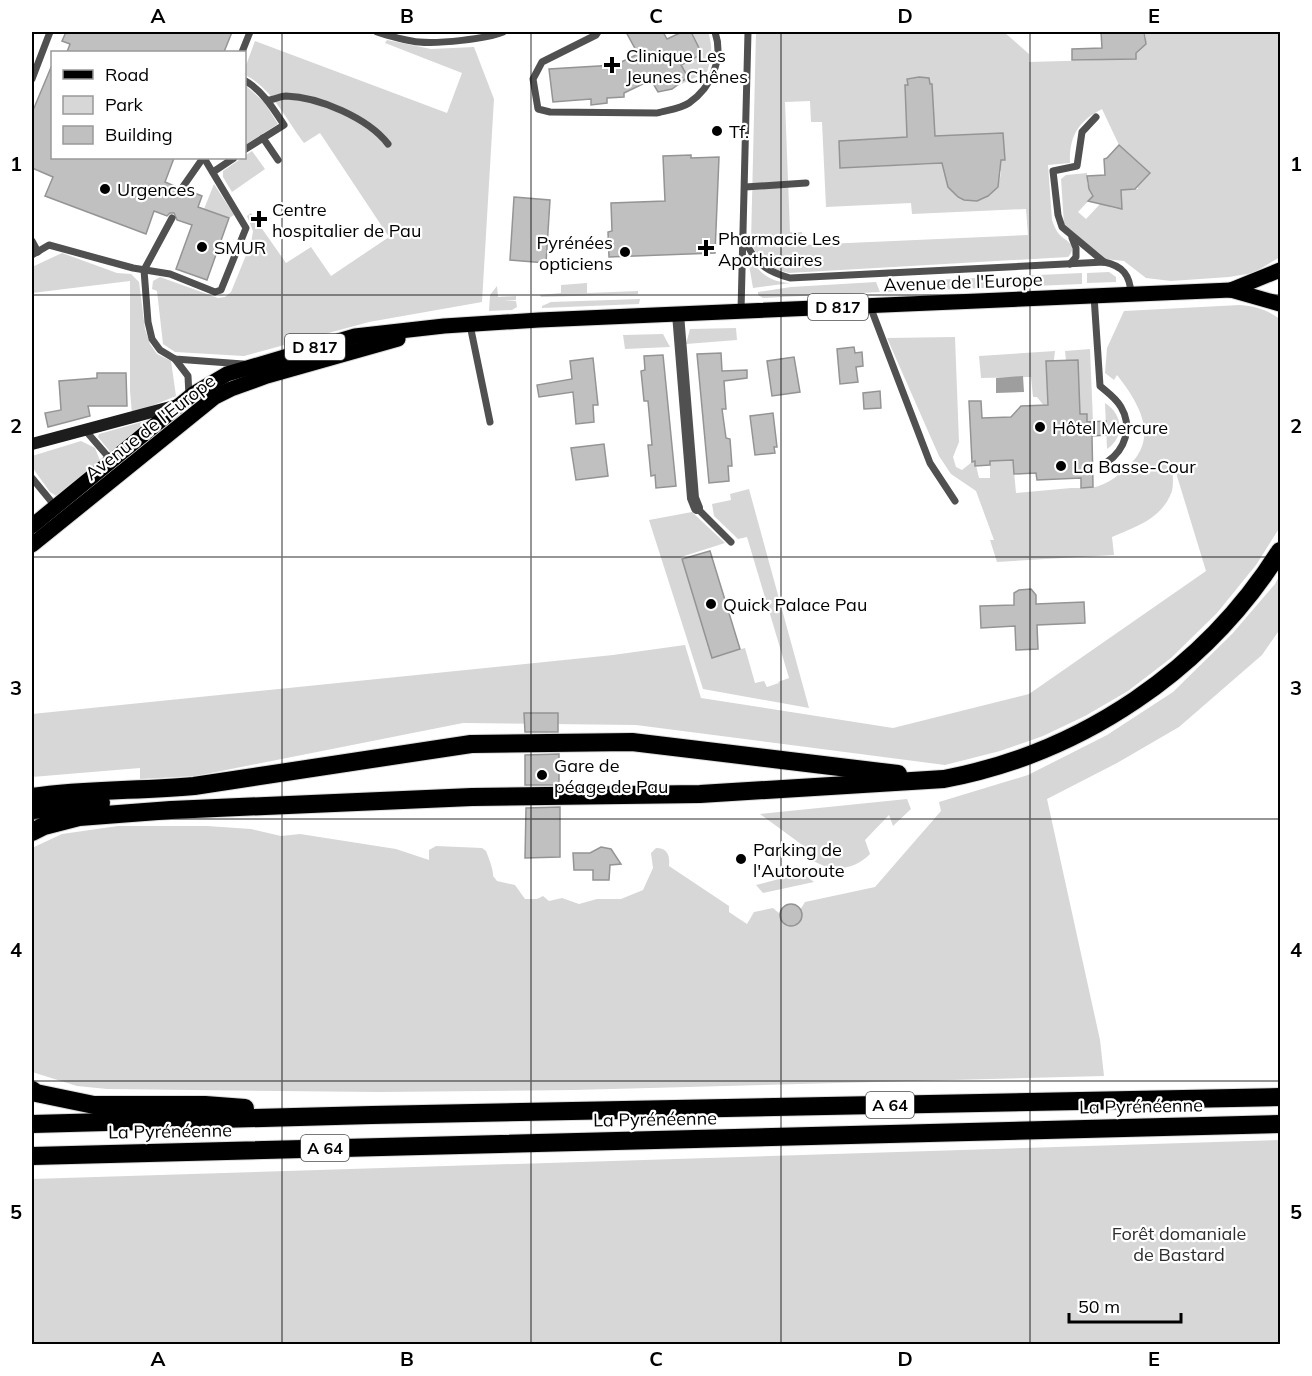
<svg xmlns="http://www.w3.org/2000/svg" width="1312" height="1376" font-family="Mulish,sans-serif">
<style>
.green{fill:#d7d7d7;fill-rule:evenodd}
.water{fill:#9e9e9e}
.building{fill:#c0c0c0;stroke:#949494;stroke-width:1.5}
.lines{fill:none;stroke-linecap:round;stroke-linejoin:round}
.primary-casing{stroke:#dbdbdb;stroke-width:17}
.highway-casing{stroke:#dbdbdb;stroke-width:20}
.lane{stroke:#505050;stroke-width:7}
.street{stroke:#505050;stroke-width:12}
.secondary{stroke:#1d1d1d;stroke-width:12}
.primary{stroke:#000;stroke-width:15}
.highway{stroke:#000;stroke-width:18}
.grid{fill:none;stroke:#000;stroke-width:1.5;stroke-opacity:0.55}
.poi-dot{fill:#000;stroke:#fff;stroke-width:2}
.labels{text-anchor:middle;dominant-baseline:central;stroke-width:4.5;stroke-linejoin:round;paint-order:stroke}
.shield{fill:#fff;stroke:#4c4c4c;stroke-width:1.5}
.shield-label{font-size:16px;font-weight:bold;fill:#000}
.poi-label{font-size:18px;fill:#000;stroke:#fff;text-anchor:start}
.street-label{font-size:18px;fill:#000;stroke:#fff}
.park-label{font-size:18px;fill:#2e2e2e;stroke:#fff}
.neatline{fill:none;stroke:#000;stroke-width:2}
.grid-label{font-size:20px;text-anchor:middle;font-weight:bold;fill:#000}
</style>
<rect width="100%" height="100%" fill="#fff"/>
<g class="green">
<path d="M691 32H708C713 46 712 58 707 72L675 87 688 77 684 69 679 66 702 54Z"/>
<path d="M756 32H1004L1029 54V62L1136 59V52L1146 44V36L1144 32H1280V257L1253 273 1229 277 1171 281 1146 278 1124 261 1104 259 1064 224 1061 179 1066 175 1087 173V183L1093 196 1078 212 1086 219 1101 203 1113 208 1122 209 1121 190 1138 189V187L1150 174 1119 145 1102 109C1078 121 1069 137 1070 163L1048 165 1052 220C1054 226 1057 233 1062 237 1070 243 1077 247 1068 257L789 273C771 270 757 259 751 242ZM919 77 929 78 930 84H932V138L1003 133 1005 160 986 161 987 172 1001 171C999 203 968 210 949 187L960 163 840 168 839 141 902 137 910 139 907 133 905 85H908L907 79ZM810 101 811 122H822L826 207 911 203 912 214 1026 209 1028 235 803 245 802 232H790L785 102Z"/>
<path d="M387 40 431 49 474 47 494 99 482 302 369 322 244 356 175 352 163 344 157 291 152 289 153 281 160 277 218 298 225 297 231 292 251 243 253 231 247 216 251 213 286 263 311 247 331 276 389 237 320 133 304 143C287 121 271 87 245 75V68L255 41 447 113 462 73 385 43Z"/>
<polygon points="245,85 264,102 278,124 245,145"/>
<polygon points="252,151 265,169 232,192 223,177 223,171"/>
<polygon points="214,184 234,215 229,218 204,209"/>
<polygon points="62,253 117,273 131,274 139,282 145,329 150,344 157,354 171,361 176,396 132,414 130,391 130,281 32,293 32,267"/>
<path d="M754 264C764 277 774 282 791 283L753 288 749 265Z"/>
<polygon points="1109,272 1116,277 1116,282 1087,283 1087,273"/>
<polygon points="1082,273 1082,284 886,292 885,285 888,282"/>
<polygon points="876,282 880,292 763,298 758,295 758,292 791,287"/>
<polygon points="587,283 587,293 638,291 638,294 541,297 540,295 561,293 561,285"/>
<polygon points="497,286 498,297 516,296 516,300 504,301 516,301 517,307 512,310 489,311 490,295"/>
<polygon points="640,299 639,304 542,308 542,306 551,302"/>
<path d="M1240 305C1256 306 1267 310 1280 319V527L1256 565 1217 613 1171 658 1128 691 1085 716 1043 736 1000 751 945 765 636 725 463 723 196 776 140 779V768L32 777V714L613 655 685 645 701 698 893 728 1029 694 1206 571 1173 463C1172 470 1174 482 1172 491 1162 519 1137 526 1112 537L1114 555 997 562 990 540H994L976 491 951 474 939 456 887 338 955 337 959 442 953 457 956 467 962 470 972 462 975 461 979 478H990V461L1013 460 1016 493C1035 491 1053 490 1071 488 1079 488 1087 488 1095 487 1107 484 1117 477 1126 468 1161 439 1139 403 1117 375L1114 380 1105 373 1107 348 1124 311Z"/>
<polygon points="736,328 737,340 686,344 690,329"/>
<polygon points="663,334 670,347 625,349 623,335"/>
<polygon points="1090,349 1093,422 1087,422 1086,414 1080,414 1078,360 1066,361 1065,351"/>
<polygon points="1055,351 1048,411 1037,397 1033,397 1031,377 981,378 979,356"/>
<path d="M1105 403C1123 414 1125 437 1107 449Z"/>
<polygon points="145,421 147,425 112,454 98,437 99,434"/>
<polygon points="81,441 95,448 101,463 58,497 50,492 32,467 32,456"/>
<polygon points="749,489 809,708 703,689 649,520 692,512 725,543 681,557 712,657 745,648 755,683 764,681 767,687 779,683 778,682 789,678 747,537 738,539 714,516 712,504 731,500 730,494"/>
<path d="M1280 575V629L1262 655 1179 727 1117 763 1047 799 1100 1040 1104 1076 573 1090 378 1092 107 1089 77 1086 32 1072V848L62 834 118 826H207L251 829 281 836 300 834 396 849 429 860V850L436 846 482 848 486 851C488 856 494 871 493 876L497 881 515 885 525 899H537L543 896 549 901 562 898 579 904 597 899H621L643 890 653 868 651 853 656 848C668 848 670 856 669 866L729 906V912L747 924 754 912 773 908 780 914 783 922 793 925 801 918 800 910 805 902 875 887 941 811 939 802 1028 775 1107 735 1173 692 1232 634 1275 584Z"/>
<path d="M907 799 911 809 893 826 889 815 865 840 870 854C849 875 822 871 801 852L805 847 760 814Z"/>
<polygon points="802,873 814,882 763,893 756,885"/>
<polygon points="1280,1140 1280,1344 32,1344 32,1179"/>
</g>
<polygon class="water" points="1023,376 1024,392 996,393 996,378"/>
<g class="building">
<polygon points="66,32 232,32 224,52 67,52 70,44 62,41"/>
<polygon points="626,32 663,32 667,39 682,32 691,32 702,54 681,65 688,77 672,89 658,92 651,80 624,93 624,97 607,98 607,103 591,105 591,99 553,102 549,69 615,65 638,54"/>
<polygon points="1101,32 1144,32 1146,44 1136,53 1136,59 1072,60 1072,49 1102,48"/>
<polygon points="52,65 52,158 174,158 165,182 177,187 179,193 184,193 187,190 202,196 198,207 229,218 207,280 176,269 192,225 177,220 174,213 170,213 167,216 154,211 146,234 45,196 53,177 32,168 32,107 34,108"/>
<polygon points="919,77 929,78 930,84 932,84 935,136 1003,133 1005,160 1001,160 998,187 988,196 977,201 964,200 958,197 948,187 942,163 840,168 839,141 907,137 905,85 908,85 907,79"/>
<polygon points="1119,145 1150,173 1135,189 1121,190 1122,209 1088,201 1093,196 1089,189 1087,176 1105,175 1104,159 1107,158"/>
<polygon points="691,155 691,158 719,157 715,253 609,257 608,232 612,231 611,203 665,201 663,156"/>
<polygon points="514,197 550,200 546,263 510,260"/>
<polygon points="854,347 855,353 862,352 863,366 856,367 858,382 840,384 837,349"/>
<polygon points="721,353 722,371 747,370 747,378 724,381 726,409 722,409 726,438 730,439 732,466 728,466 729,481 709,483 697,354"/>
<polygon points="663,355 676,486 656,488 655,475 651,476 648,445 652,445 648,401 644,401 641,371 645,370 644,356"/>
<polygon points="794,357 800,392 772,396 767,361"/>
<polygon points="593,358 598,405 593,405 594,422 576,424 573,392 539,397 537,385 572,379 570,361"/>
<polygon points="1078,360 1080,414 1087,414 1087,422 1106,421 1106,435 1092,436 1093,487 1081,488 1081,478 1037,480 1036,473 1014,474 1013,460 990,461 990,465 975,466 975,461 972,462 969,401 981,401 982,418 1011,417 1021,406 1048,405 1046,361"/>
<polygon points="97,373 126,373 127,406 88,406 90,416 48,427 45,413 61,410 59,381 97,378"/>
<polygon points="880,391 881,408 864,409 863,393"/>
<polygon points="773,413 777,447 774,447 775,453 755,455 750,416"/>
<polygon points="604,444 608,476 576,480 571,448"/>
<polygon points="710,551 740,649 712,658 682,559"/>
<polygon points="1031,589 1036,595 1036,604 1084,602 1085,623 1037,625 1038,649 1016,650 1015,626 981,628 980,606 1014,605 1014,593 1019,590"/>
<polygon points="524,713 558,713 558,732 525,732"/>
<polygon points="559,754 559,785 525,785 525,755"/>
<polygon points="560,807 560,857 525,858 526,808"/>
<polygon points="601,847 611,849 621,864 610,865 609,880 593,880 593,870 574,870 573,853 590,853"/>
<circle cx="791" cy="915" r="11"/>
</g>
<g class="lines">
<defs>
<g id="primary">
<polyline points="1231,290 1280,270"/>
<polyline points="32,526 193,394 227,374 355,336 444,326 539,320 1231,290 1280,304"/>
<polyline points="32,545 215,397 231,389 267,376 398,339"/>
</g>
<g id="highway">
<path d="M32 797C86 789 140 791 194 786L471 744 632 742 898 774"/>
<polyline points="32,810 101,803"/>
<path d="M32 832 44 826 79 817 171 810 472 797 700 794 944 779C1082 753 1205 670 1280 551"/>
<polyline points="32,1090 36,1093 94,1105 205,1105 245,1108"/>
<polyline points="32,1124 372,1115 1280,1097"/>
<polyline points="32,1156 1280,1124"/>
</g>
</defs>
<use href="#primary" class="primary-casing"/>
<use href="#highway" class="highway-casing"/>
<g class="lane">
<path d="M377 32C390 36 405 41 419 42 438 44 486 39 503 32"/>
<path d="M598 32 596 35 542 62 533 79 538 109 550 112 657 113C667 110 680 109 689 103 712 87 724 58 715 32"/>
<polyline points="242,52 250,32"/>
<polyline points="32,79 50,32"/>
<path d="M244 80C262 90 273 108 284 125L244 150"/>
<path d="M268 100C274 100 280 96 286 96 319 97 368 118 388 144"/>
<polyline points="1096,117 1082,132 1077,166 1053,171 1058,215 1062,227 1104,262"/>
<polyline points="263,138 278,160"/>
<polyline points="213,172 234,158"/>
<polyline points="745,187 806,183"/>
<polyline points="182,188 203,158"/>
<polyline points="172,218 144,270 148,322 152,339 160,350 175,359 243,364"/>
<path d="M743 236C754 262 763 270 790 278L1104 262C1123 266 1130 275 1131 294"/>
<polyline points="32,241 38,252"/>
<polyline points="32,255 49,245 133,268 170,274 215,292 221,290 246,228 204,158"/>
<polyline points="1070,264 1076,257 1076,248 1072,238"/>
<path d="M1094 296 1100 386C1107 392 1116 398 1121 407 1133 427 1125 450 1107 462"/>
<polyline points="870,306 930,463 955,501"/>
<polyline points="741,311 748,32"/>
<polyline points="470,325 490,422"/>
<polyline points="175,359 188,376 189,396"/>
<polyline points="85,430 111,460"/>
<polyline points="32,478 55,506 57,507"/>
<polyline points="697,508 731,542"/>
</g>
<polyline class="street" points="678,314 693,498 697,508"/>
<polyline class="secondary" points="32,444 178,405"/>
<use href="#primary" class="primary"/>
<use href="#highway" class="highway"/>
</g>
<path class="grid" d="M282 32V1344M531 32V1344M781 32V1344M1030 32V1344M32 295H1280M32 557H1280M32 819H1280M32 1081H1280"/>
<g class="poi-dot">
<path d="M609 56h6v6h6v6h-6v6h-6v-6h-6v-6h6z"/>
<circle cx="717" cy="131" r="6"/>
<circle cx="105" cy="189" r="6"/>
<path d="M256 210h6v6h6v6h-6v6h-6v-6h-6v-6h6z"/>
<circle cx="202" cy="247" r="6"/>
<path d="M703 239h6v6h6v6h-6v6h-6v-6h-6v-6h6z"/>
<circle cx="625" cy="252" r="6"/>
<circle cx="1040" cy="427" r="6"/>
<circle cx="1061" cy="466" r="6"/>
<circle cx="711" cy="604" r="6"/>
<circle cx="542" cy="775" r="6"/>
<circle cx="741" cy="859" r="6"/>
</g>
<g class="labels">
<g class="shield">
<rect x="808" y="294" width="60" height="26" rx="4.5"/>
<rect x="285" y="334" width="60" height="26" rx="4.5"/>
<rect x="866" y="1092" width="48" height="26" rx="4.5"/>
<rect x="301" y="1135" width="48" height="26" rx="4.5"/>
</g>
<g class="shield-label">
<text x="838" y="307">D 817</text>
<text x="315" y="347">D 817</text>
<text x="890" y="1105">A 64</text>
<text x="325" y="1148">A 64</text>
</g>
<g class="poi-label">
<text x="626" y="55">Clinique Les<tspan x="626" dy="21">Jeunes Chênes</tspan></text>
<text x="729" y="131">Tf.</text>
<text x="117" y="189">Urgences</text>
<text x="272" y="209">Centre<tspan x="272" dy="21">hospitalier de Pau</tspan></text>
<text x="718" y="238">Pharmacie Les<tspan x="718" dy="21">Apothicaires</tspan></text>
<text x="613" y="242" text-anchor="end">Pyrénées<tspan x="613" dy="21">opticiens</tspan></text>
<text x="214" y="247">SMUR</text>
<text x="1052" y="427">Hôtel Mercure</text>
<text x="1073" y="466">La Basse-Cour</text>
<text x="723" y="604">Quick Palace Pau</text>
<text x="554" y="765">Gare de<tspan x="554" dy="21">péage de Pau</tspan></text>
<text x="753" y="849">Parking de<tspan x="753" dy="21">l'Autoroute</tspan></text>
</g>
<g class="street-label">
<text transform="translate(963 282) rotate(-2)">Avenue de l'Europe</text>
<text transform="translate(150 427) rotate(-38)">Avenue de l'Europe</text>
<text transform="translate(1141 1106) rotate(-1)">La Pyrénéenne</text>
<text transform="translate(655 1119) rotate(-1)">La Pyrénéenne</text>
<text transform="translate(170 1131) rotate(-1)">La Pyrénéenne</text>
</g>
<g class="park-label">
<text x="1179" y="1233">Forêt domaniale<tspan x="1179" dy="21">de Bastard</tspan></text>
</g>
</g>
<rect width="1312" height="1376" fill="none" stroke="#ffffff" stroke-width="66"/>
<rect x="51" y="51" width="195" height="108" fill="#ffffff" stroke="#999999" stroke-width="1.5"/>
<rect x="63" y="70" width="30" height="9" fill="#000000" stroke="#999999" stroke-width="1.5"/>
<text x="105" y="81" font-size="18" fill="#000000">Road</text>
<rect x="63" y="96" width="30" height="18" fill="#d7d7d7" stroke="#999999" stroke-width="1.5"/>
<text x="105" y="111" font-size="18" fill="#000000">Park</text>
<rect x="63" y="126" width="30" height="18" fill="#c0c0c0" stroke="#999999" stroke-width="1.5"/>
<text x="105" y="141" font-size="18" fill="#000000">Building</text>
<path d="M1069 1313v9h112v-9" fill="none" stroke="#000000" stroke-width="3"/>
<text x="1078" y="1313" font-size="18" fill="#000000" stroke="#ffffff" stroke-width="4.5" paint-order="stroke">50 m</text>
<rect x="33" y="33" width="1246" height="1310" class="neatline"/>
<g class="grid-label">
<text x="158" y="23">A</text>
<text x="407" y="23">B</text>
<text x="656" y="23">C</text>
<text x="905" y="23">D</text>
<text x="1154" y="23">E</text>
<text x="16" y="171">1</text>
<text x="1296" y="171">1</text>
<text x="16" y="433">2</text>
<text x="1296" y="433">2</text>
<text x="16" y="695">3</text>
<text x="1296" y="695">3</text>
<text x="16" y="957">4</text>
<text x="1296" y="957">4</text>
<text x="16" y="1219">5</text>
<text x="1296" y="1219">5</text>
<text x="158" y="1366">A</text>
<text x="407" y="1366">B</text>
<text x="656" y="1366">C</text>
<text x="905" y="1366">D</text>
<text x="1154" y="1366">E</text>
</g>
</svg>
